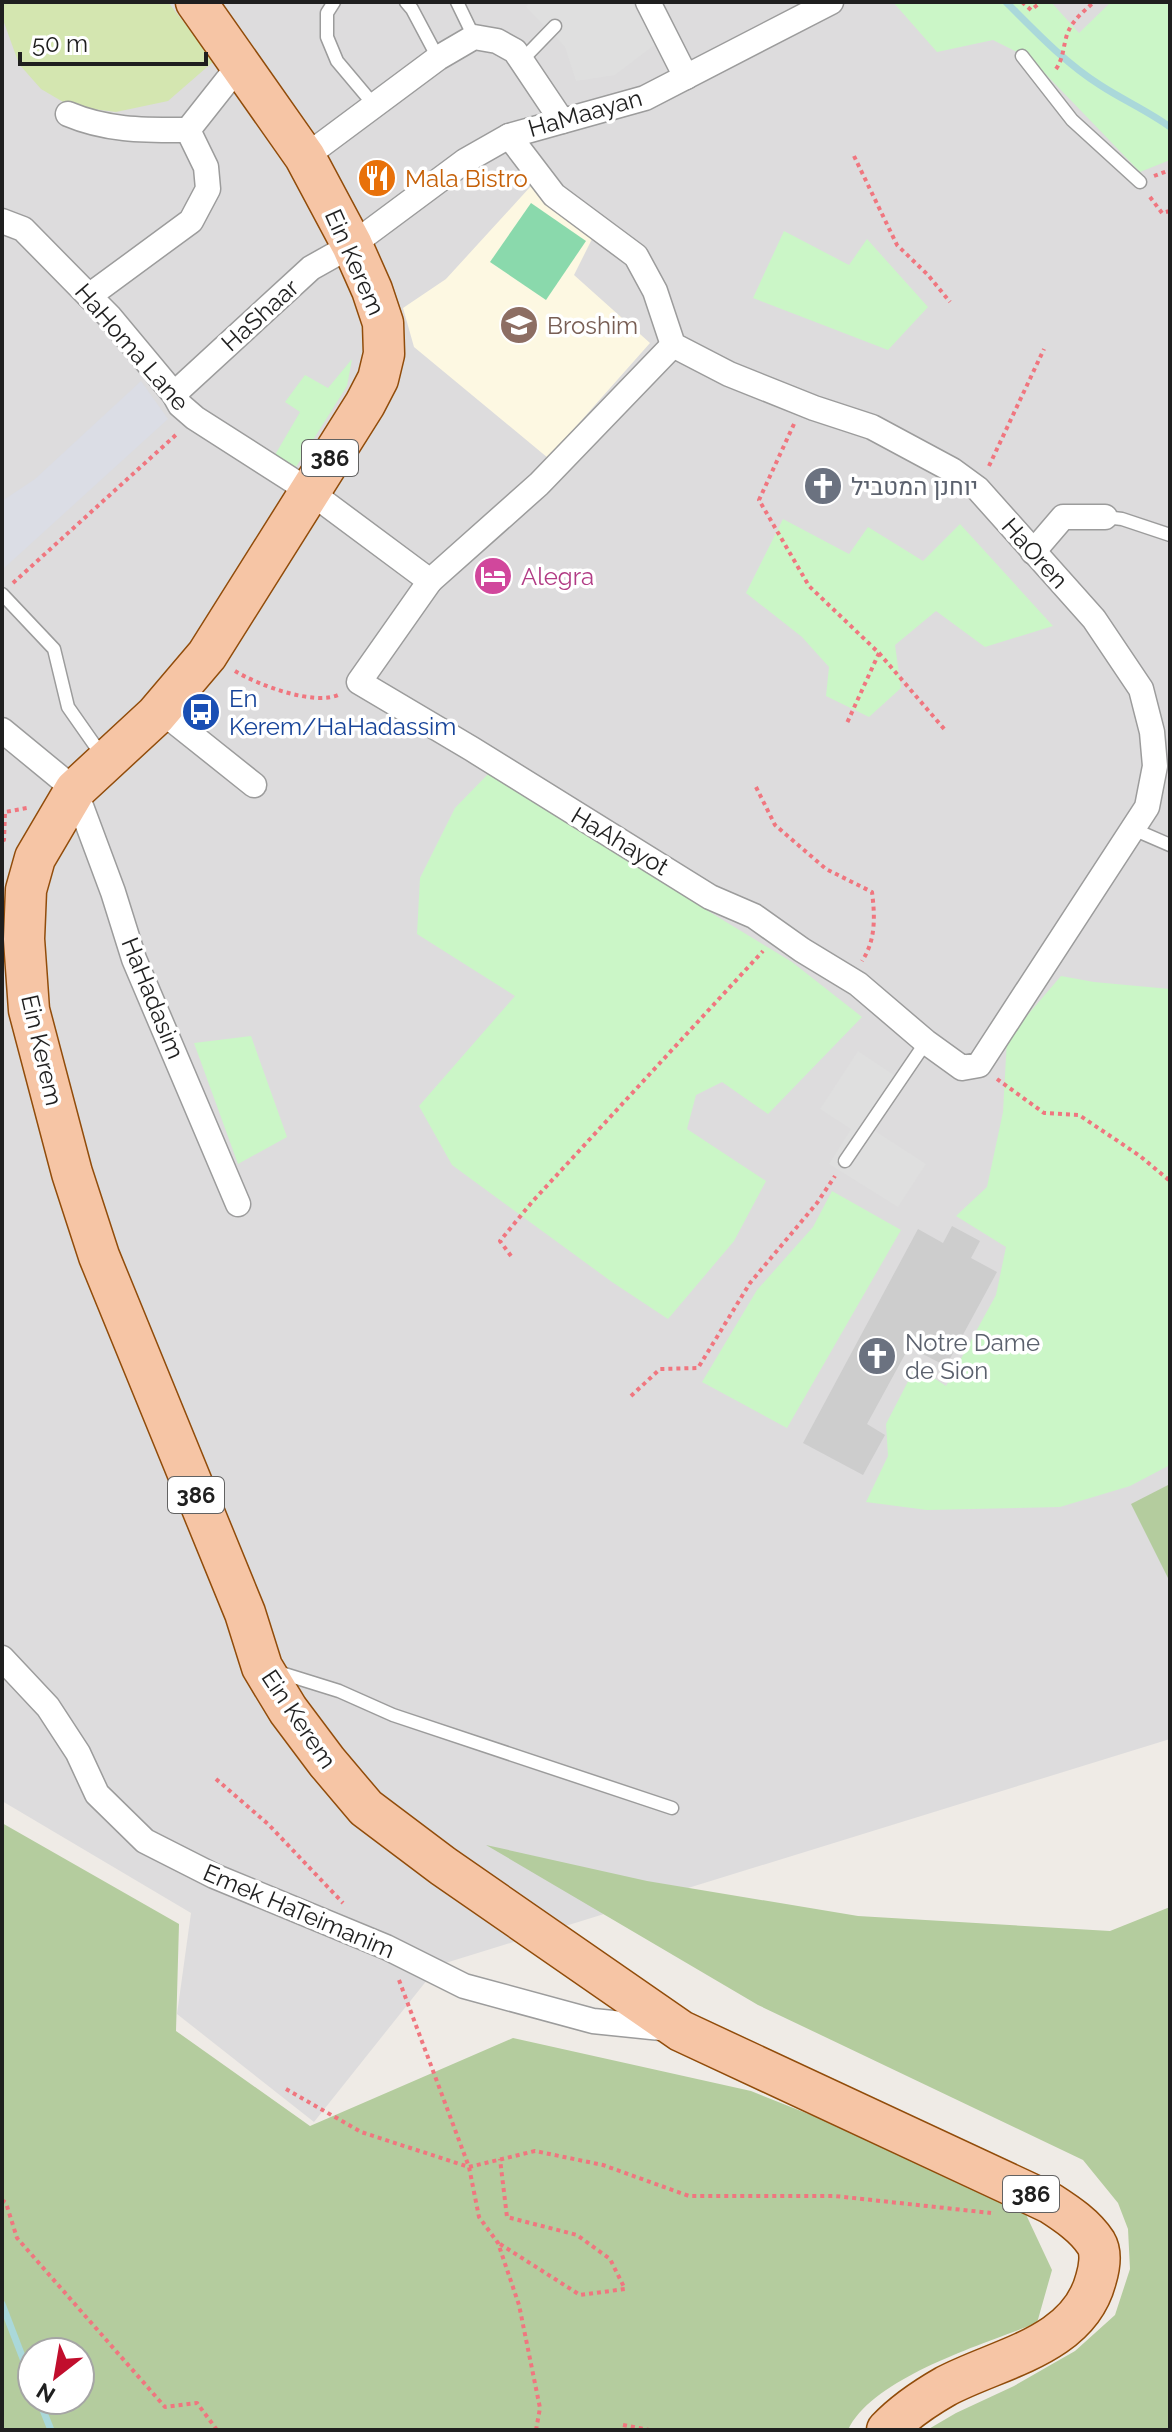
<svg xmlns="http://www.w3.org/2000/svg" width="1172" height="2432" font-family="Raleway,Heebo,sans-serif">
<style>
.residential{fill:#dddcdd}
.education{fill:#fdf8e2}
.religious{fill:#cdcdcd}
.grass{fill:#d4e6b0}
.forest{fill:#b4cc9e;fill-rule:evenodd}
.park{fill:#cbf6c7}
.pitch{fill:#8ad9ac}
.parking{fill:#dfdfdf}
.plaza{fill:#dbdde5}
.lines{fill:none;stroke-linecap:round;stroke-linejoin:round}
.stream{stroke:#aad8da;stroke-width:7}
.lane-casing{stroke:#9c9c9c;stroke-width:15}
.street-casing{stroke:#9c9c9c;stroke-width:27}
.primary-casing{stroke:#914c0a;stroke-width:43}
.path{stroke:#f0767f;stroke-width:4;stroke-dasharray:4 4;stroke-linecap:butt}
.lane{stroke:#fff;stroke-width:12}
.street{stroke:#fff;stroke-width:24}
.primary{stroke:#f6c5a5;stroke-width:40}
.labels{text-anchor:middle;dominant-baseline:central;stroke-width:7;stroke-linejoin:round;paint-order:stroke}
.shield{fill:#fff;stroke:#626262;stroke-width:2}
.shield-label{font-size:22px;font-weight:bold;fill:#1f1f1f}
.street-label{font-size:24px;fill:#1f1f1f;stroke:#fff}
.food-label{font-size:24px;fill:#c56008;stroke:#fff;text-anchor:start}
.education-label{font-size:24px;fill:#785e54;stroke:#fff;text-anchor:start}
.worship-label{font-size:24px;fill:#5b616d;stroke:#fff;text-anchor:start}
.hotel-label{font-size:24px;fill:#b23c85;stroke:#fff;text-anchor:start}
.transit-label{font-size:24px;fill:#164399;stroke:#fff;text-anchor:start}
</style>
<rect width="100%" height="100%" fill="#efebe6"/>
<polygon class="residential" points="2,2 1170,2 1170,1739 439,1965 314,2122 177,2014 191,1913 2,1801"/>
<polygon class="education" points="531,186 595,233 574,275 650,343 548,458 414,347 403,308 446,279"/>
<polygon class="religious" points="952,1226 980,1241 971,1258 997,1272 946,1366 909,1347 867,1424 885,1435 863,1475 803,1443 918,1229 943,1243"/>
<polygon class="grass" points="2,2 168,2 214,61 168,101 116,112 70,106 41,89 19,64 2,17"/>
<g class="forest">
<polygon points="1170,1484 1170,1582 1131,1504"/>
<path d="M2 1823 179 1924 176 2031 310 2126 513 2038 751 2091 924 2160 1022 2206 1052 2270 1037 2323C984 2344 873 2377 848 2430H2ZM32 2352H80V2400H32Z"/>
<polygon points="486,1845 647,1881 858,1916 1110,1931 1170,1907 1170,2430 927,2430 956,2413 1014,2386 1075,2351 1115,2315 1130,2269 1128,2229 1118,2203 1083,2160 758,2005"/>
</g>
<g class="park">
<polygon points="893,2 1051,2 1079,33 1111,2 1170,2 1170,160 1140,172 1031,59 993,40 937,52"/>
<polygon points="784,231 849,265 867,239 928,307 888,350 753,298"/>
<polygon points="352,359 347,386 291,475 272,460 300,412 285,402 305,375 328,388"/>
<polygon points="783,519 849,554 868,527 923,561 960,524 1053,626 985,647 936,611 895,645 901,688 869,717 826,696 829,667 802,637 746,593"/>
<polygon points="490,772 713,914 792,962 862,1017 768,1114 722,1082 696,1095 687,1129 766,1181 734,1241 668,1319 612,1282 452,1165 419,1106 515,996 417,934 420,878 455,808"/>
<polygon points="1061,976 1094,982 1170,989 1170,1465 1130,1486 1060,1507 927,1510 866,1502 888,1456 886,1424 916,1366 946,1386 996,1295 1006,1247 956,1216 987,1187 1003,1112 1007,1039"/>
<polygon points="251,1036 287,1137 238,1164 194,1043"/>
<polygon points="832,1191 901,1230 787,1428 702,1382 757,1290 813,1227"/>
</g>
<polygon class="pitch" points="531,203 586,241 546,300 490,262"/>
<g class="parking">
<polygon points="529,2 632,2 639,15 661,40 615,75 576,81 565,47 526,7"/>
<polygon points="858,1051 906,1083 875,1131 926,1164 898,1207 829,1164 851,1129 820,1109"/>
</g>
<polygon class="plaza" points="141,381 168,419 2,570 2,501 35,479"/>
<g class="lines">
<g class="stream">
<path d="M1006 2C1035 31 1065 63 1100 85 1123 100 1148 111 1170 127"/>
<polyline points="2,2304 32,2382"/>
<polyline points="39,2400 51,2430"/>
</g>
<defs>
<g id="lane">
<polyline points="334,2 327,13 327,37 337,61 374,105"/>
<polyline points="406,2 412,9 438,58"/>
<polyline points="457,2 474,37"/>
<polyline points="1022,56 1072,120 1140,182"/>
<polyline points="522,60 555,26"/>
<polyline points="1105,517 1122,519 1170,535"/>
<polyline points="2,594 54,649 68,707 103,757"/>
<polyline points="1133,829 1170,845"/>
<polyline points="845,1161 926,1042"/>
<polyline points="278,1672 339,1691 393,1715 672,1808"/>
</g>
<g id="street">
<polyline points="648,2 686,77"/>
<path d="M68 114C108 131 146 130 188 130"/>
<polyline points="305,157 438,58 474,37 497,41 515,51 562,121"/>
<polyline points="2,221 23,229 89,296 109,316 174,394 180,405 195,418 309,491 430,581 539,484 673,345"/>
<polyline points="89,296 191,221 208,189 206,167 188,130 241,63"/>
<polyline points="174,394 311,268 352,245 465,161 509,136 645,98 831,2"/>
<polyline points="1033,552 1063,517 1105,517"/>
<polyline points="430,581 359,682 472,749 710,897 754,916 802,950 858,984 926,1042 962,1068 979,1065 1147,807 1155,766 1152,732 1141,689 1094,619 978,489 952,470 872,427 814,408 729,374 673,345 655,291 636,256 554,195 509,136"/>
<polyline points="160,710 254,785"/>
<polyline points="2,730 75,790 113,892 134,959 238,1204"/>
<polyline points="2,1658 48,1707 78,1753 97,1794 145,1841 214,1876 386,1947 464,1986 593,2021 671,2029"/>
</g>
<path id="primary" d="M196 2 305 157 352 245 372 290 383 323 384 354 378 379 365 404 207 655 156 715 75 790 35 858 26 890 24 939 29 1010 72 1173 99 1256 245 1613 262 1667 288 1710 327 1762 366 1808 443 1866 681 2031 1050 2203C1067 2214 1085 2226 1096 2243 1102 2253 1099 2269 1096 2279 1079 2346 999 2358 946 2386 925 2398 903 2413 887 2430"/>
</defs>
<use href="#lane" class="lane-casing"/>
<use href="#street" class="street-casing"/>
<use href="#primary" class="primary-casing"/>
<g class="path">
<polyline points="1022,2 1031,10 1041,2"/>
<path d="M1056 69C1063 59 1063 49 1066 38 1070 22 1083 12 1094 2"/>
<polyline points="854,156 897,245 928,275 950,302"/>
<polyline points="1154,176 1170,170"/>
<polyline points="1150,197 1162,213 1170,211"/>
<polyline points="794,424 759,500 809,586 879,653 847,723"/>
<polyline points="989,466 1044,349"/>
<polyline points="13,583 178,433"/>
<polyline points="879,653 945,730"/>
<path d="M235 671C258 685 316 707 340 694"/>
<path d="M756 787 775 825 826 869 872 892C875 916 876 940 862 961"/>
<polyline points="2,840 4,840 5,812 27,808"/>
<polyline points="997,1079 1044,1113 1079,1115 1140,1156 1170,1181"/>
<polyline points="511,1256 500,1241 532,1202 763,951"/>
<polyline points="631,1396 660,1369 698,1368 750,1283 817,1203 835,1176"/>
<polyline points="216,1779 268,1824 343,1903"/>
<polyline points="399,1980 469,2167 479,2217 498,2243 519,2305 540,2408 536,2430"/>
<polyline points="286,2089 361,2132 469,2167 535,2151 603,2165 689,2196 835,2196 991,2213"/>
<polyline points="2,2200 6,2203 17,2238 165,2407 197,2403 217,2430"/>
<polyline points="500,2244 580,2295 625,2289 610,2259 577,2235 507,2217 500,2159"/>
<polyline points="623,2425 649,2430"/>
</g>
<use href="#lane" class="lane"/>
<use href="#street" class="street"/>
<use href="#primary" class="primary"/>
</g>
<defs>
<symbol id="restaurant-disc" viewBox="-11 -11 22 22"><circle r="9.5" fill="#e8710a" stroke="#fff"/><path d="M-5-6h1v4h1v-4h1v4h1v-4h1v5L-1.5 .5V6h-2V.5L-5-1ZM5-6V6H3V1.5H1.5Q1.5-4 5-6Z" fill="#fff"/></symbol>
<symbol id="school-disc" viewBox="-11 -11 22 22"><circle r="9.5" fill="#8d6e63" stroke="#fff"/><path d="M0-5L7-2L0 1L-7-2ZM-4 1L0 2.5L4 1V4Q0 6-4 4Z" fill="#fff"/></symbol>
<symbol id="church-disc" viewBox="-11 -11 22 22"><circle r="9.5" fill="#6b7280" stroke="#fff"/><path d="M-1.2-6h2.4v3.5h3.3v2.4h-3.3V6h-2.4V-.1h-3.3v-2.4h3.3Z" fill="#fff"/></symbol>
<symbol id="hotel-disc" viewBox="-11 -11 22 22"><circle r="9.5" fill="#d1479c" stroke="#fff"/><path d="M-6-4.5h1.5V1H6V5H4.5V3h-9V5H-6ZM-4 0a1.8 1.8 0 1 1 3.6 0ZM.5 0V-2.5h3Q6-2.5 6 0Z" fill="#fff"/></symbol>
<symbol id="bus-disc" viewBox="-11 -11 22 22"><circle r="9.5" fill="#1a4fb4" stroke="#fff"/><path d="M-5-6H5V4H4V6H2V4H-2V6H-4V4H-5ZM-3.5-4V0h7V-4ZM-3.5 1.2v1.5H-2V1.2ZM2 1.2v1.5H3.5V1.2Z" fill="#fff"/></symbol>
</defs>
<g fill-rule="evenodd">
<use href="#restaurant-disc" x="355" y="156" width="44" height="44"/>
<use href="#school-disc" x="497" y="303" width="44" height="44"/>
<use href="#church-disc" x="801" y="464" width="44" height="44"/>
<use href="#hotel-disc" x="471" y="554" width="44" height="44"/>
<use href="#bus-disc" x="179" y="690" width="44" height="44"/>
<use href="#church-disc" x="855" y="1334" width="44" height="44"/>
</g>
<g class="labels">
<g class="shield">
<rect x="302" y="440" width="56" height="36" rx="6"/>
<rect x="168" y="1477" width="56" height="36" rx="6"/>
<rect x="1003" y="2176" width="56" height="36" rx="6"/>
</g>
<g class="shield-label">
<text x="330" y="458">386</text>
<text x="196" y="1495">386</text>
<text x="1031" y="2194">386</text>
</g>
<g class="street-label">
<text transform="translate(585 113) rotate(-16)">HaMaayan</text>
<text transform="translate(355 262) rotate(66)">Ein Kerem</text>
<text transform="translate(260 315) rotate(-42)">HaShaar</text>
<text transform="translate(132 347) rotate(49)">HaHoma Lane</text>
<text transform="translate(1035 553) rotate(48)">HaOren</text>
<text transform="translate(620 841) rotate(31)">HaAhayot</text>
<text transform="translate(153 998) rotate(68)">HaHadasim</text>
<text transform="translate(42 1050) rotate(77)">Ein Kerem</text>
<text transform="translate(299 1719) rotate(56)">Ein Kerem</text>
<text transform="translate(299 1911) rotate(23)">Emek HaTeimanim</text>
</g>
<g class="food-label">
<text x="405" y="178">Mala Bistro</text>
</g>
<g class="education-label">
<text x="547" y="325">Broshim</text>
</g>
<g class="worship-label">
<text x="851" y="486">יוחנן המטביל</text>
<text x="905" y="1342">Notre Dame<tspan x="905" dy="28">de Sion</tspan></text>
</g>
<g class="hotel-label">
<text x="521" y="576">Alegra</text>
</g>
<g class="transit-label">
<text x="229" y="698">En<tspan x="229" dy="28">Kerem/HaHadassim</tspan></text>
</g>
</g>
<rect width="1172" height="2432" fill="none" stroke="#1f1f1f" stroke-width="8"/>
<g transform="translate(56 2376) rotate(211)"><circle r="38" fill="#ffffff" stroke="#a5a5a5" stroke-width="2"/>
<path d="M0-6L14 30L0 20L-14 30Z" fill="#c10e2d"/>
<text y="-12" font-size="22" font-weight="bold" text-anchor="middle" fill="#1f1f1f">N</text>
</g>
<path d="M20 52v12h186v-12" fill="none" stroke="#1f1f1f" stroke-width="4"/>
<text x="32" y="52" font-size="24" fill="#1f1f1f" stroke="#ffffff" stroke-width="6" paint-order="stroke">50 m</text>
</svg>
